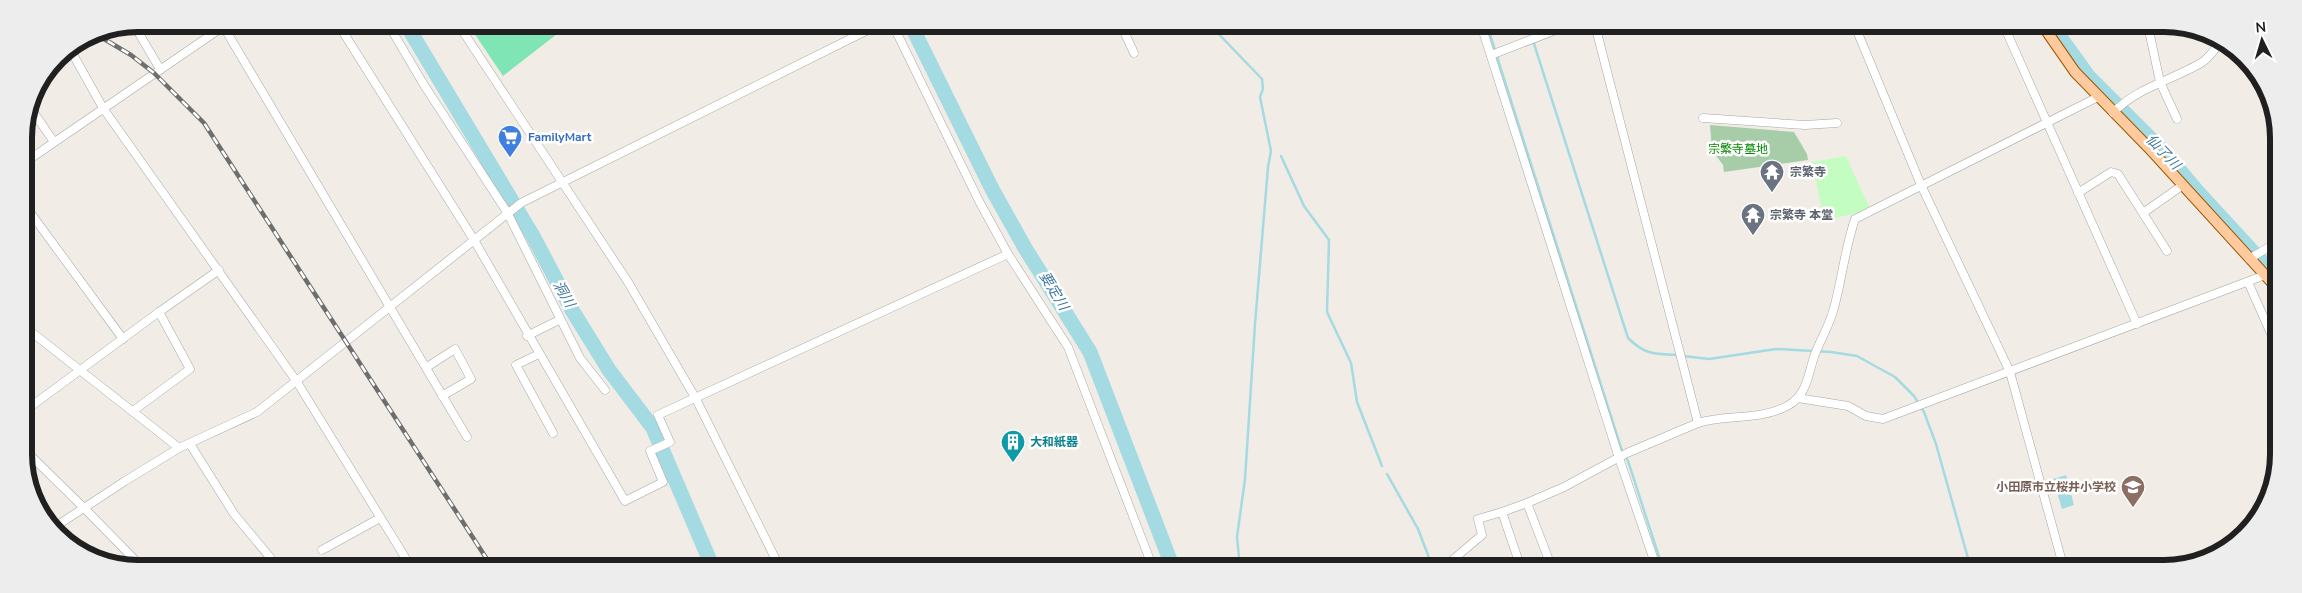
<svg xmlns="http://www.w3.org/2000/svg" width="2302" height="593" font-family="'Nunito Sans','Noto Sans JP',sans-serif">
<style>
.cemetery{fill:#a6cca8}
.park{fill:#c3fdc2}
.pitch{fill:#80e5b4}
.water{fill:#a4dae1}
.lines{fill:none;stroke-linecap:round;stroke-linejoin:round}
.stream{stroke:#a4dae1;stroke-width:2.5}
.river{stroke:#a4dae1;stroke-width:15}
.minor-casing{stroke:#a7a7a7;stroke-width:9}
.major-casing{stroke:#9d5900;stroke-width:12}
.minor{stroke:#fff;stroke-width:8}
.major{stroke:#ffcb9e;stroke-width:10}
.rail-casing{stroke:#6e6e6e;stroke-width:4.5}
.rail{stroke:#fff;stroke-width:2.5;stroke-dasharray:8;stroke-linecap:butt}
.labels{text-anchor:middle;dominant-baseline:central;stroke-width:5;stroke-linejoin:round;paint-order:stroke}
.shop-label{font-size:12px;font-weight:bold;fill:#366cbe;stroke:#fff;text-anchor:start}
.park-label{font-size:12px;fill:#078805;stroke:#fff}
.worship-label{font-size:12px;font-weight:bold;fill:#5b616d;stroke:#fff;text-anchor:start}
.culture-label{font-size:12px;font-weight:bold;fill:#0d838f;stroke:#fff;text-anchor:start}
.education-label{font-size:12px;font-weight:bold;fill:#785e54;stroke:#fff;text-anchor:end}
.water-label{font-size:14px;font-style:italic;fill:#3e789e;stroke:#fff}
.rim{fill:none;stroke:#202020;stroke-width:6}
</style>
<rect width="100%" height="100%" fill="#f1ede6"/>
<polygon class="cemetery" points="1710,125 1794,132 1807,154 1808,160 1724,172 1723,165 1712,150"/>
<polygon class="park" points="1846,156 1869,207 1858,213 1824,220 1812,162"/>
<polygon class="pitch" points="468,24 570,24 503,76"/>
<polygon class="water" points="2066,475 2074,505 2062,509 2053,479"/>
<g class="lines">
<g class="stream">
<polyline points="1210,25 1262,79 1263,89 1260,97 1271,151 1268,167 1255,324 1245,479 1237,537 1240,568"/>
<polyline points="1487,25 1621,448 1628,461 1663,569"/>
<path d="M1528 25 1628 338C1645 355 1655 354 1678 355"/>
<polyline points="1281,156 1304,206 1329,240 1327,312 1351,363 1357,402 1382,466"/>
<polyline points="1683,356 1709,359 1776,349 1831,352 1857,356 1895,377 1914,396 1924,412 1936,444 1971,569"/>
<polyline points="1387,474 1418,529 1433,568"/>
</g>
<g class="river">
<polyline points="406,24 533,236 572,310 609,370 653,428 713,568"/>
<polyline points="911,25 992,189 1025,248 1090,352 1173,568"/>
<polyline points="2052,26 2088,76 2165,153 2197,191 2276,277"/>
</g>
<defs>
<g id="minor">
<polyline points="222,24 467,437"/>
<polyline points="338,24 474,240 625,501 663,482 650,451 670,442 658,415 1008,254"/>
<polyline points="388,24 424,85 507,212 580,358 605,390"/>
<polyline points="458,24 628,282 696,399 780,568"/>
<polyline points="134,25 160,69"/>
<polyline points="893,25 979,201 1008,254 1068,347 1153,568"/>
<polyline points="1121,25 1134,53"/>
<polyline points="1481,25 1619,458 1657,569"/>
<polyline points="1595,25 1698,423"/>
<polyline points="1855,26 1921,185 2010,372 2064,569"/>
<polyline points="2004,26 2137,324"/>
<polyline points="2148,26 2160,82 2177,119"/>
<polyline points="70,49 103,108 297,382 411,567"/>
<polyline points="1491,55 1569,25"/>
<polyline points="30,107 54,142"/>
<path d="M2113 113C2136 88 2172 80 2201 63 2208 59 2214 50 2219 44"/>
<polyline points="1703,118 1805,125 1837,123"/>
<polyline points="24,163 227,24"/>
<polyline points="2078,193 2111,172 2118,174 2167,251"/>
<polyline points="24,204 123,339"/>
<polyline points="2143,213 2183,185"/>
<polyline points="2249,259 2276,243"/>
<polyline points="2248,282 2276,345"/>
<polyline points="25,327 179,448"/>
<polyline points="527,336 559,320"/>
<polyline points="539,354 516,365 553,433"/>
<polyline points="427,367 455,349 471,379 442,396"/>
<polyline points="1798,398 1848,406 1866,416 1883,419 2265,275"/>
<polyline points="26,410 159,312 219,270"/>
<polyline points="133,411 190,369 159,312"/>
<polyline points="190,444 234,514 278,567"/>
<polyline points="26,451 84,508 125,481 179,448 257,412 521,203 878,25"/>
<polyline points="53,528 84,508 142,567"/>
<polyline points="322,550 380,518"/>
<polyline points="485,567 491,565"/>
<polyline points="1443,568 1482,535 1478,519 1502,512"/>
<polyline points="1521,568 1502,512 1527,503"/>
<path d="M1552 568 1527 503 1564 487 1627 453 1698 423C1727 414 1759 421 1787 406 1808 395 1808 373 1815 354 1821 339 1830 324 1834 308 1842 279 1845 248 1855 219L2098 97"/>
</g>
<polyline id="major" points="2043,26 2075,72 2149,148 2276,287"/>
</defs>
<use href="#minor" class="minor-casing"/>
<use href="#major" class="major-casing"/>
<use href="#minor" class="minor"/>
<use href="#major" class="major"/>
<defs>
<polyline id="rail" points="94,33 131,55 154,73 204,123 492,567"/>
</defs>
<use href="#rail" class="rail-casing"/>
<use href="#rail" class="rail"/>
</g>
<defs>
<symbol id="supermarket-pin" viewBox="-11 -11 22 30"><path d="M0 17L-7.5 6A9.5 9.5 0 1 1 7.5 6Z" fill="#3f7fe0" stroke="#fff"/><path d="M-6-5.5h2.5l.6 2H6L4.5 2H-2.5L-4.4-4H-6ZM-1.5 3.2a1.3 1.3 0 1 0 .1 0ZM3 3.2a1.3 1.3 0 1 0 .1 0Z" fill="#fff"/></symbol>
<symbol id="temple-pin" viewBox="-11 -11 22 30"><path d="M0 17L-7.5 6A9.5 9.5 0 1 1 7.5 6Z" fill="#6b7280" stroke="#fff"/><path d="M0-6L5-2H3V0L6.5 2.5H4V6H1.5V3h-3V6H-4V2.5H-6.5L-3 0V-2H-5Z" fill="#fff"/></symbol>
<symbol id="building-pin" viewBox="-11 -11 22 30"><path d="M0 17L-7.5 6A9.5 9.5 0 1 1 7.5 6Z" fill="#0f9aa8" stroke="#fff"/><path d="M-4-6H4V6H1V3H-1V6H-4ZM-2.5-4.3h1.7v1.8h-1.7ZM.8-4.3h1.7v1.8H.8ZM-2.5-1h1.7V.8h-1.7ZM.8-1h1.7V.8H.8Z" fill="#fff"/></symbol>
<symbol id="school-pin" viewBox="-11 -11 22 30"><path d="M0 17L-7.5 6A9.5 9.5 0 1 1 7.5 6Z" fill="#8d6e63" stroke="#fff"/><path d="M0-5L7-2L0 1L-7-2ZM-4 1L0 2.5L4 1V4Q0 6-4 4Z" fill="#fff"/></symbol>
</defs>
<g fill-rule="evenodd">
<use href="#supermarket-pin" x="496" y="123" width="28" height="38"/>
<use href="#temple-pin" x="1758" y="158" width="28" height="38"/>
<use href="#temple-pin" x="1739" y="201" width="28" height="38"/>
<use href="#building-pin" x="999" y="428" width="28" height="38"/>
<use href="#school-pin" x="2119" y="473" width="28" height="38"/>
</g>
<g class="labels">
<g class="shop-label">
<text x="528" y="137">FamilyMart</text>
</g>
<g class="park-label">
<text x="1738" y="149">宗繁寺墓地</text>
</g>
<g class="worship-label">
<text x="1790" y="172">宗繁寺</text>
<text x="1770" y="215">宗繁寺 本堂</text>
</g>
<g class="culture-label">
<text x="1030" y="442">大和紙器</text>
</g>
<g class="education-label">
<text x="2116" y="487">小田原市立桜井小学校</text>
</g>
<g class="water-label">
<text transform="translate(2163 152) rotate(46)">仙了川</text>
<text transform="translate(1054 291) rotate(59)">要定川</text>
<text transform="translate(564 294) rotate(60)">洞川</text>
</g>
</g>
<path d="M0 0H2302V593H0ZM138 32H2164A106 106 0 0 1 2270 138V454A106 106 0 0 1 2164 560H138A106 106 0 0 1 32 454V138A106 106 0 0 1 138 32Z" fill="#ededed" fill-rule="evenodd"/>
<path class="rim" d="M138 32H2164A106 106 0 0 1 2270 138V454A106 106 0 0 1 2164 560H138A106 106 0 0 1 32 454V138A106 106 0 0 1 138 32Z"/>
<g transform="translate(2262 40) rotate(355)" stroke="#ffffff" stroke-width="4" paint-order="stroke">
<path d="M0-4L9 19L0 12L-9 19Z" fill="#202020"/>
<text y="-8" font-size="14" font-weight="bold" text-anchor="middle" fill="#202020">N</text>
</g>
</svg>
